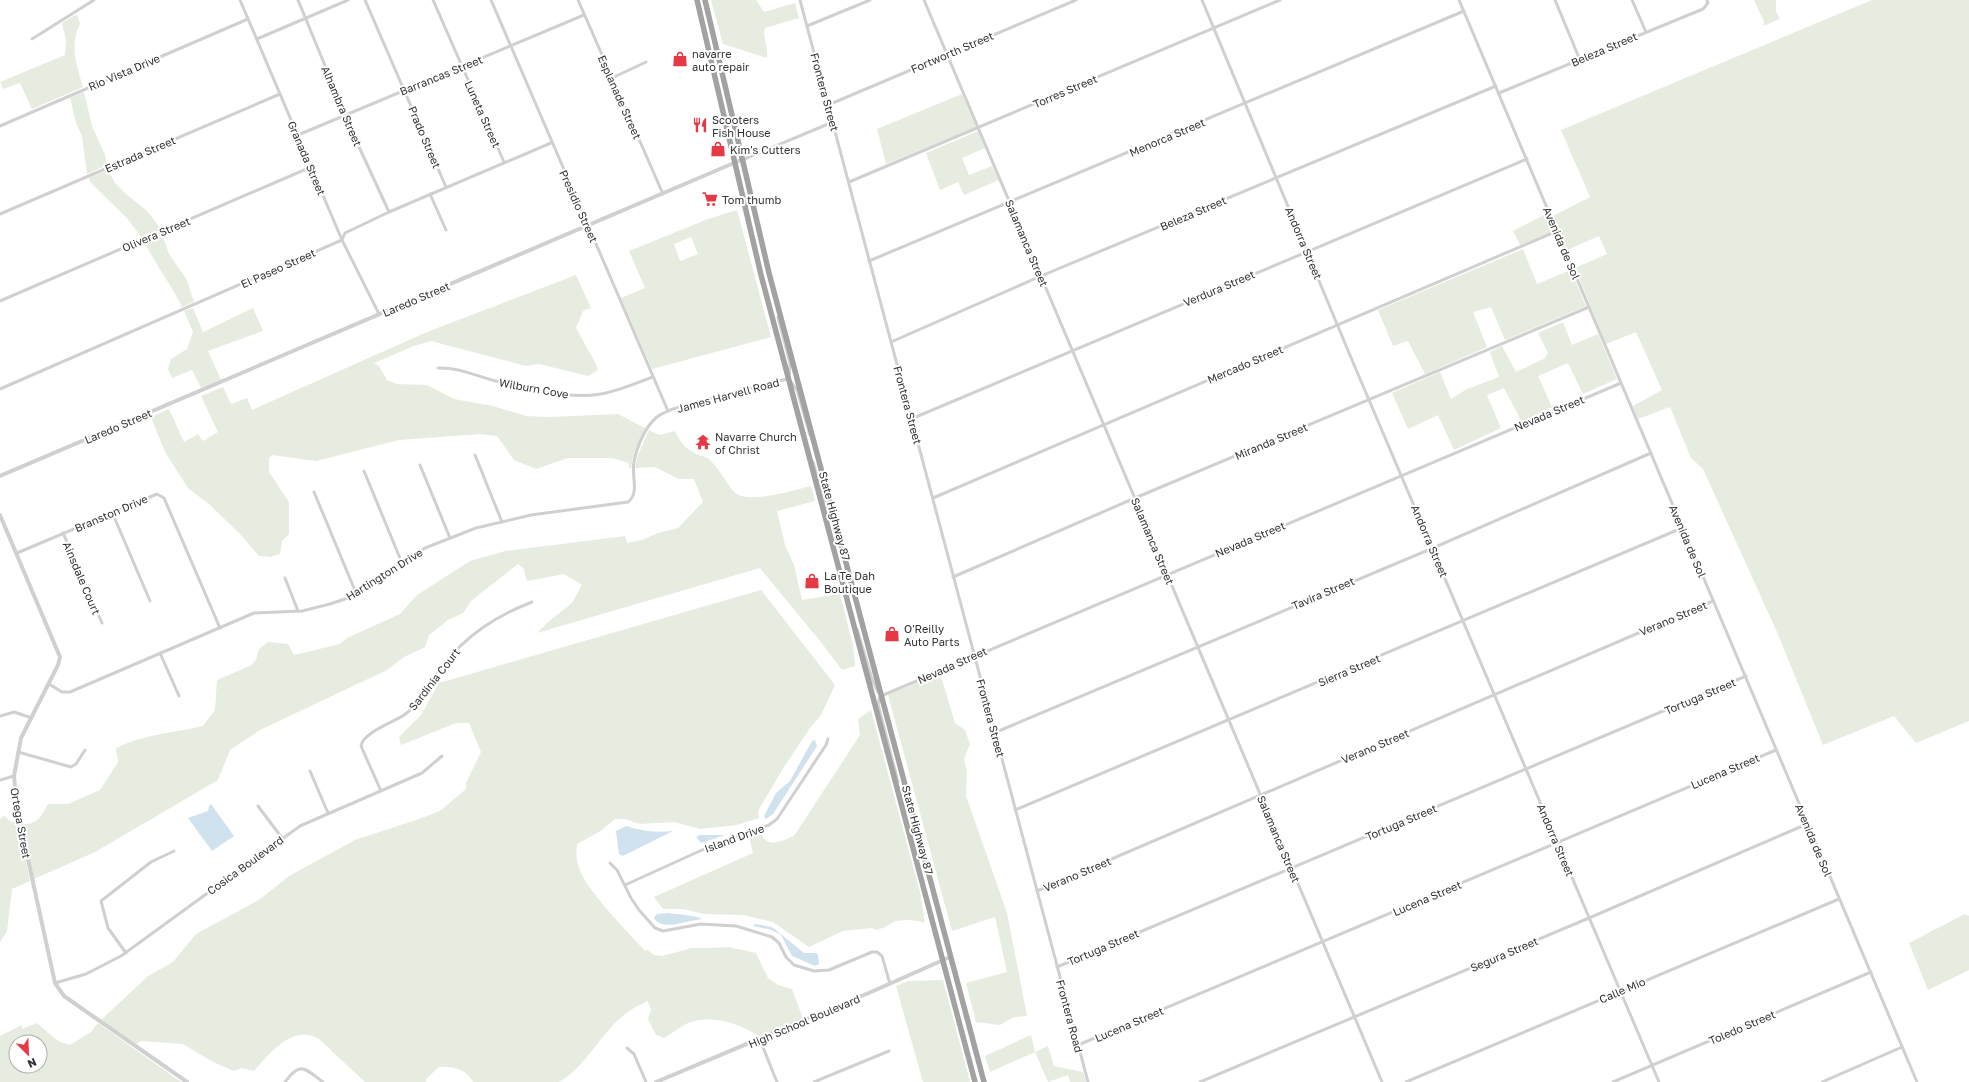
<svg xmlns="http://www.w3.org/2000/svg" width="1969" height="1082" font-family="'Golos Text',sans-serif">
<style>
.green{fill:#e6ecdf;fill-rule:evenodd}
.water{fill:#cfe2ee}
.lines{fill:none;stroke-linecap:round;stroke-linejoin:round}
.minor{stroke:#d0d0d0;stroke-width:3}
.tertiary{stroke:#d0d0d0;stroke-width:4}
.trunk{stroke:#a2a2a2;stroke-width:5.5}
.labels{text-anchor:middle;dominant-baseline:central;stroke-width:4;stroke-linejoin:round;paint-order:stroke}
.street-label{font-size:11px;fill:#333;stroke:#fff}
.poi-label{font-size:11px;fill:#333;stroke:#fff;text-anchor:start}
</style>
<rect width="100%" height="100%" fill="#fff"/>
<g class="green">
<path d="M711 0H756L764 12 795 3 799 18 765 28C762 39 769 48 767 58L723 44Z"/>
<polygon points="1754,0 1776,0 1776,11 1780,19 1763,26 1764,22"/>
<polygon points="1872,0 1969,0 1969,721 1916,743 1894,716 1823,745 1777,632 1703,469 1691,458 1670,407 1638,419 1633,406 1662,390 1636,332 1606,344 1575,268 1607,254 1599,236 1567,250 1553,216 1590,197 1561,130"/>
<path d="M77 14 80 24C69 45 77 66 83 87L32 109 20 83 3 89 0 82 65 55 66 40 62 23Z"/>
<polygon points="84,92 92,126 105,155 107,165 87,174 82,136 76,123 70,98"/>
<polygon points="962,94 976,127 886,164 877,129"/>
<polygon points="978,131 985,148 962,158 969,175 992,166 999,180 964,195 958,182 940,190 926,153"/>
<polygon points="108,170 115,183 126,194 147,211 161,229 142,238 127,218 91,183 89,178"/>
<path d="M737 210 771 337 652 369 621 298 645 288 629 251 708 219ZM691 237 698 254 680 261 674 244Z"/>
<polygon points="1548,213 1555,230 1520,245 1513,231"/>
<path d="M162 234 169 254 187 280 194 302 182 307C171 284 155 264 144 241Z"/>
<polygon points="1523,249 1537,284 1571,270 1586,306 1505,340 1491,307 1473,312 1487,347 1425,374 1408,341 1393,346 1378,310"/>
<polygon points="576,275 591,308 583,311 576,328 596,364 598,370 588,376 539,364 526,366 431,341 414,346 374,363 379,366 387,380 397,384 427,385 454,399 493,406 526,416 549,417 618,414 645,428 634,453 631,468 629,468 629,463 612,458 568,458 536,469 514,460 497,436 480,434 399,440 316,461 272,455 269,458 269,472 289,502 289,534 282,541 280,554 271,557 259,556 240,534 210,505 188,488 165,452 151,417 169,409 184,442 198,434 203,441 218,432 201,396 223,387 231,404 247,398 252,410 427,332"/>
<polygon points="193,308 203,332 253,308 263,331 208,351 221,380 201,388 192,370 172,378 168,369 171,359 187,349 193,332 184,311"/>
<polygon points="1563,322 1572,345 1598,334 1617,379 1583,394 1568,363 1538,376 1552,407 1522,422 1504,388 1487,395 1501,428 1454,450 1438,415 1408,429 1392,393 1440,372 1451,399 1467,389 1499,377 1490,352 1502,346 1516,372 1545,358 1548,353 1538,333"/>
<path d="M649 430 660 435 675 431C680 441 684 448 695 453 699 456 705 456 709 459 719 468 725 481 733 491 746 506 793 490 811 486L815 501 777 511 785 545 794 565 802 600 840 594 853 645 855 666 842 670 820 641 760 568 537 633 548 622 572 603 582 585 564 574 528 581 526 579 524 569 518 564 471 601 463 613 448 620 429 635 425 647 404 657 387 670 260 730 230 750 218 780 95 852 34 879 22 824C37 825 42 816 48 804H68L100 790 118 762 116 748C144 734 173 733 203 726L215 710 217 680 250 666 256 660 259 649 268 642 288 644 294 655 340 644 347 638 400 614 417 595 470 561 505 551 625 536 627 543 642 540 658 533 678 528 703 502 694 479H679L655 467 635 468 638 455Z"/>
<path d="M761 590 835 685 821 715 810 728 784 767 758 811 759 818 737 825 700 829 674 822 640 824 625 819H615L602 830 577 844C576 853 576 859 579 868 585 889 629 933 645 951L648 950 654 955 662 956 692 948H710L729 947 756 953 768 978 778 985 792 989 803 1019 760 1037C743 1025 713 1014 691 1022 682 1025 673 1033 664 1038L656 1035 648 1019 651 1010 648 1001C643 1004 636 1006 631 1010 602 1028 589 1065 559 1082H473C466 1069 453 1066 439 1067L427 1078 426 1082H365L319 1039C293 1023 269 1054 254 1071L241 1068 234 1071 213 1062 183 1044 141 1041 136 1044 101 1020 148 976 173 962 196 934 259 900 289 876 355 840 419 819 440 811 466 789V783L481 752 469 723H456L401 745 399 737 421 715 439 683Z"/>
<polygon points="940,673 955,723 965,730 970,744 964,759 967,771 966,796 1007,913 1027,1016 1014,1017 1000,1025 976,1022 966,983 1007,972 995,917 952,931 888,695"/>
<path d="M871 710 920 892 925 923C917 920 905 919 896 921 889 924 884 929 875 930L872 928 843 931 809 947 773 922 743 915 704 914 683 909H663L654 897 753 853 749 836 761 832C767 850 781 841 794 836L860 735 858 719Z"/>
<polygon points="4,816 11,822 18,823 30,881 12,889 7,931 0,942 0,819"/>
<polygon points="1965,914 1969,916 1969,970 1928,990 1909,943"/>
<polygon points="943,980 970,1082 923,1082 896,986 909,981"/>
<path d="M37 1023 58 1041 70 1045 91 1032 98 1023 181 1082H0V1036L22 1025V1029ZM16 1042H40V1066H16Z"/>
<polygon points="1031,1035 1035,1052 1048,1046 1054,1066 1083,1072 1086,1082 1070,1082 1068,1075 1048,1082 1035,1052 990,1072 985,1056"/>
</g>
<g class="water">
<polygon points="815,740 817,746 773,814 766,819 764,816 776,793 790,781 812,741"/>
<polygon points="211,804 234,836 212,851 188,818 208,811 209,806"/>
<path d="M626 826C641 831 657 833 673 831L623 856 619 854 616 831Z"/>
<polygon points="700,835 725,835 701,843 696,837"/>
<path d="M669 913C676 914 699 916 702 919 690 920 661 932 654 918L657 914Z"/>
<polygon points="755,924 772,927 804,953 816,953 818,955 819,964 815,966 792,956 781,935 772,930 753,926"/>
</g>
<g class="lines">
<g class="minor">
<polyline points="240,0 342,240 379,314"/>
<polyline points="298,0 354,136 389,212"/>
<polyline points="365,0 446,187"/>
<polyline points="433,0 504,162"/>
<polyline points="491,0 668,411"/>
<polyline points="578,0 663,194"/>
<polyline points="800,0 1088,1082"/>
<polyline points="924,0 1382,1082"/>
<polyline points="1202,0 1352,360 1659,1082"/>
<polyline points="1459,0 1917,1082"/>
<polyline points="1555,0 1580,60"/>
<polyline points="1632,0 1646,32"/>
<polyline points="807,26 870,0"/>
<polyline points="32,39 94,0"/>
<polyline points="257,39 348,0"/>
<polyline points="612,78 646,62"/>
<polyline points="1499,93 1703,9 1708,3 1707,0"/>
<polyline points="828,105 1076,0"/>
<polyline points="0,126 248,19"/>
<polyline points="298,135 584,15"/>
<polyline points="742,160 833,122"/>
<polyline points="849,182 1280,0"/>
<polyline points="430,194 446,230"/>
<polyline points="0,214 280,94"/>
<polyline points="869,261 1464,11"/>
<polyline points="0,301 311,167"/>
<polyline points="778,317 790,363 789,376"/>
<polyline points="891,342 1041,276 1496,86"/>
<path d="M438 368C456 367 474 375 492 380 526 388 565 400 601 394 619 391 636 383 653 377"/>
<polyline points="791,382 797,390 810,435"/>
<polyline points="0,389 342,240 345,233 389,212 551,143"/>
<polyline points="911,419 1527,159"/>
<polyline points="475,455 502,522"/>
<polyline points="813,462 828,515 834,519"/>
<polyline points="420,465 450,538"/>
<polyline points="364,471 402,563"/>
<polyline points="314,492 356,593"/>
<polyline points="933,498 1557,231"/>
<polyline points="112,512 150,601"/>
<polyline points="63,533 102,623"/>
<polyline points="17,553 157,494 164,498 220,628"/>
<polyline points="953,577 1135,498 1589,307"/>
<polyline points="285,578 298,611"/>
<polyline points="857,629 872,679 878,692"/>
<polyline points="160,653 179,696"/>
<path d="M49 684 62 692H70L254 613 302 611 330 604 345 599 374 583 425 548 476 528 531 515 628 502C640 493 631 475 634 462 637 446 645 427 657 417 671 406 711 399 729 394 749 389 769 382 788 379"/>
<polyline points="881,696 1621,383"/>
<polyline points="880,697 878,704 898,782"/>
<polyline points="0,716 14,712 32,718"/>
<polyline points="994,733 1433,548 1651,453"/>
<polyline points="18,752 71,767 76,764 85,750"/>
<polyline points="310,771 328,813"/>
<polyline points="0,780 14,776"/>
<path d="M381 791 361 746C362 733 394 722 404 715 418 706 431 681 442 667 466 635 496 616 532 602"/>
<polyline points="258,806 282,838"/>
<polyline points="1015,810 1682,528"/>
<polyline points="610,863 617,870 631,898 639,910 655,928 663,931 701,924 736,926 772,937 779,943 786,957 794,965 814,971 829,970 872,952 877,952 882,956 890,984"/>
<polyline points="625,885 713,845 769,825 777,819 826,745 828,739"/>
<polyline points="1037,891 1713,601"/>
<polyline points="126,953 108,928 101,901 151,862 174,851"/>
<polyline points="1057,967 1746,676"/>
<polyline points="55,983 86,974 121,956 300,826 422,773 442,756"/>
<polyline points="760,1040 777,1082"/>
<polyline points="1078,1045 1776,750"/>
<polyline points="627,1048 634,1054 646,1082"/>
<path d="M285 1082C301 1060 305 1069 323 1082"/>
<polyline points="814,1082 889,1051"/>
<polyline points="1200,1082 1589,918 1807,824"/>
<polyline points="1406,1082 1839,899"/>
<polyline points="1613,1082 1871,972"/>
<polyline points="1822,1082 1902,1047"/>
</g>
<g class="tertiary">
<polyline points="0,476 741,160"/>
<polyline points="0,515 60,657 58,665 21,738 14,776 17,809 55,983 64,996 187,1082"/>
<polyline points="656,1082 871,992 950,957"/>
</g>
<g class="trunk">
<polyline points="697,0 761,275 975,1082"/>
<polyline points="705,0 769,273 984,1082"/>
</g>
</g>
<defs>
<symbol id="shop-bare" viewBox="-9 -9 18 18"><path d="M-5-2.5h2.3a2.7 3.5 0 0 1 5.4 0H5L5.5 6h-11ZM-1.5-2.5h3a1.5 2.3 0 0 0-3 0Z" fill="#e63946" stroke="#fff" stroke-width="2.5" paint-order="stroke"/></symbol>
<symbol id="restaurant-bare" viewBox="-9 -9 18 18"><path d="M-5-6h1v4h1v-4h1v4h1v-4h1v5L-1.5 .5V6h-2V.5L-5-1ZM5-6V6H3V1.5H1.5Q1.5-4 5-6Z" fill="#e63946" stroke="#fff" stroke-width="2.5" paint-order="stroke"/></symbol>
<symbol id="supermarket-bare" viewBox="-9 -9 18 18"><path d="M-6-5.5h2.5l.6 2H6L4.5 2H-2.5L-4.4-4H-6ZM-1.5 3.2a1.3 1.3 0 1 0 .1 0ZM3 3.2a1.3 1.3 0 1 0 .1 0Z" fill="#e63946" stroke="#fff" stroke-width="2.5" paint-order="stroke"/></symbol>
<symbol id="temple-bare" viewBox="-9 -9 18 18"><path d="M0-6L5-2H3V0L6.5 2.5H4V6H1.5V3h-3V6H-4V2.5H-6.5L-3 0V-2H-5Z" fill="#e63946" stroke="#fff" stroke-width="2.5" paint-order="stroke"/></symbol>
</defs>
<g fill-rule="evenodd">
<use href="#shop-bare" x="669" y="48" width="22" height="22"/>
<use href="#restaurant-bare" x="689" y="114" width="22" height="22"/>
<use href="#shop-bare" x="707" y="138" width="22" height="22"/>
<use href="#supermarket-bare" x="699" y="188" width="22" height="22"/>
<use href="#temple-bare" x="692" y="431" width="22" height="22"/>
<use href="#shop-bare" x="801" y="570" width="22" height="22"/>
<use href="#shop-bare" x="881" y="623" width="22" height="22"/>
</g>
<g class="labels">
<g class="street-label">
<text transform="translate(1604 49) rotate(-23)">Beleza Street</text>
<text transform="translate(952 52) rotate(-23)">Fortworth Street</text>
<text transform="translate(124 72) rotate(-23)">Rio Vista Drive</text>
<text transform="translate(441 75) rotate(-22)">Barrancas Street</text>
<text transform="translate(1065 91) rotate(-23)">Torres Street</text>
<text transform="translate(825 92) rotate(75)">Frontera Street</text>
<text transform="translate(620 97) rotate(66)">Esplanade Street</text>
<text transform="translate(342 106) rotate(67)">Alhambra Street</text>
<text transform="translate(483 114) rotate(66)">Luneta Street</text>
<text transform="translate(425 137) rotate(67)">Prado Street</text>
<text transform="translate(1167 137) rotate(-23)">Menorca Street</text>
<text transform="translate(140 154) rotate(-23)">Estrada Street</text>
<text transform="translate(307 158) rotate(67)">Granada Street</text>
<text transform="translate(579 206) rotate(66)">Presidio Street</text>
<text transform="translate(1193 213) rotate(-23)">Beleza Street</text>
<text transform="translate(156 234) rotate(-23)">Olivera Street</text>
<text transform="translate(1027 243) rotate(67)">Salamanca Street</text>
<text transform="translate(1304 243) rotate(67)">Andorra Street</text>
<text transform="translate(1562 243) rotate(67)">Avenida de Sol</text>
<text transform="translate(278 268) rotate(-24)">El Paseo Street</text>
<text transform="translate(1219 288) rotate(-23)">Verdura Street</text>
<text transform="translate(416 299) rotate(-23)">Laredo Street</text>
<text transform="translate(1245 364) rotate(-23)">Mercado Street</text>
<text transform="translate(534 388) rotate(10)">Wilburn Cove</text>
<text transform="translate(728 395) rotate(-15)">James Harvell Road</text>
<text transform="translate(908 405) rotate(75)">Frontera Street</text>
<text transform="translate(1549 413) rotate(-23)">Nevada Street</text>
<text transform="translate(118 426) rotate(-23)">Laredo Street</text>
<text transform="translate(1271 441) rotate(-23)">Miranda Street</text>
<text transform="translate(111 513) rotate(-23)">Branston Drive</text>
<text transform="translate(835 516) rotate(75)">State Highway 87</text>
<text transform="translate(1250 539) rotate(-23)">Nevada Street</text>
<text transform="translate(1153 541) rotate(67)">Salamanca Street</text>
<text transform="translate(1430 541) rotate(67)">Andorra Street</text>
<text transform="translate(1688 541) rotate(67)">Avenida de Sol</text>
<text transform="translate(384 574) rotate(-32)">Hartington Drive</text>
<text transform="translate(82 578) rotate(67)">Ainsdale Court</text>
<text transform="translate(1323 593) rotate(-23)">Tavira Street</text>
<text transform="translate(1673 618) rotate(-23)">Verano Street</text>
<text transform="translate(952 665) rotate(-24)">Nevada Street</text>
<text transform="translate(1349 670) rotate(-23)">Sierra Street</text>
<text transform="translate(434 679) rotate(-52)">Sardinia Court</text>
<text transform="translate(1700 696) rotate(-23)">Tortuga Street</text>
<text transform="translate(991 718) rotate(75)">Frontera Street</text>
<text transform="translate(1375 746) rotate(-23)">Verano Street</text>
<text transform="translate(1725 771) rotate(-23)">Lucena Street</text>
<text transform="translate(1401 822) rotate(-23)">Tortuga Street</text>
<text transform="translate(21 823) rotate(80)">Ortega Street</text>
<text transform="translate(918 830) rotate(75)">State Highway 87</text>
<text transform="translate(734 838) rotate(-20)">Island Drive</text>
<text transform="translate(1279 839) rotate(67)">Salamanca Street</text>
<text transform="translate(1556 840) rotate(67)">Andorra Street</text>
<text transform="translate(1814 840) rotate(67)">Avenida de Sol</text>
<text transform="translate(245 865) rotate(-36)">Cosica Boulevard</text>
<text transform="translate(1077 874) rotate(-23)">Verano Street</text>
<text transform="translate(1427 898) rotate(-23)">Lucena Street</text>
<text transform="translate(1103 947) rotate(-23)">Tortuga Street</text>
<text transform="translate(1504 954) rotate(-23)">Segura Street</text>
<text transform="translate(1622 990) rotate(-23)">Calle Mio</text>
<text transform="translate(1070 1016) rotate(75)">Frontera Road</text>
<text transform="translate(804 1021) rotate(-23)">High School Boulevard</text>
<text transform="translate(1129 1024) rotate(-23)">Lucena Street</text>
<text transform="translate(1742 1027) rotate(-23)">Toledo Street</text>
</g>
<g class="poi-label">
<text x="692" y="53">navarre<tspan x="692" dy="13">auto repair</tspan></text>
<text x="712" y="119">Scooters<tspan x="712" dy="13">Fish House</tspan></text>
<text x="730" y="149">Kim's Cutters</text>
<text x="722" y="199">Tom thumb</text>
<text x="715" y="436">Navarre Church<tspan x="715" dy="13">of Christ</tspan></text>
<text x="824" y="575">La Te Dah<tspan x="824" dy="13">Boutique</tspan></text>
<text x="904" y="628">O'Reilly<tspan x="904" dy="13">Auto Parts</tspan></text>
</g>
</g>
<g transform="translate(28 1054) rotate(156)"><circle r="19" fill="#ffffff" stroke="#adadad"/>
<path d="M0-3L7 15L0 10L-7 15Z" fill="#e63946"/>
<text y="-6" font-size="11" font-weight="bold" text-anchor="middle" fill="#333333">N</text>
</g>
</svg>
